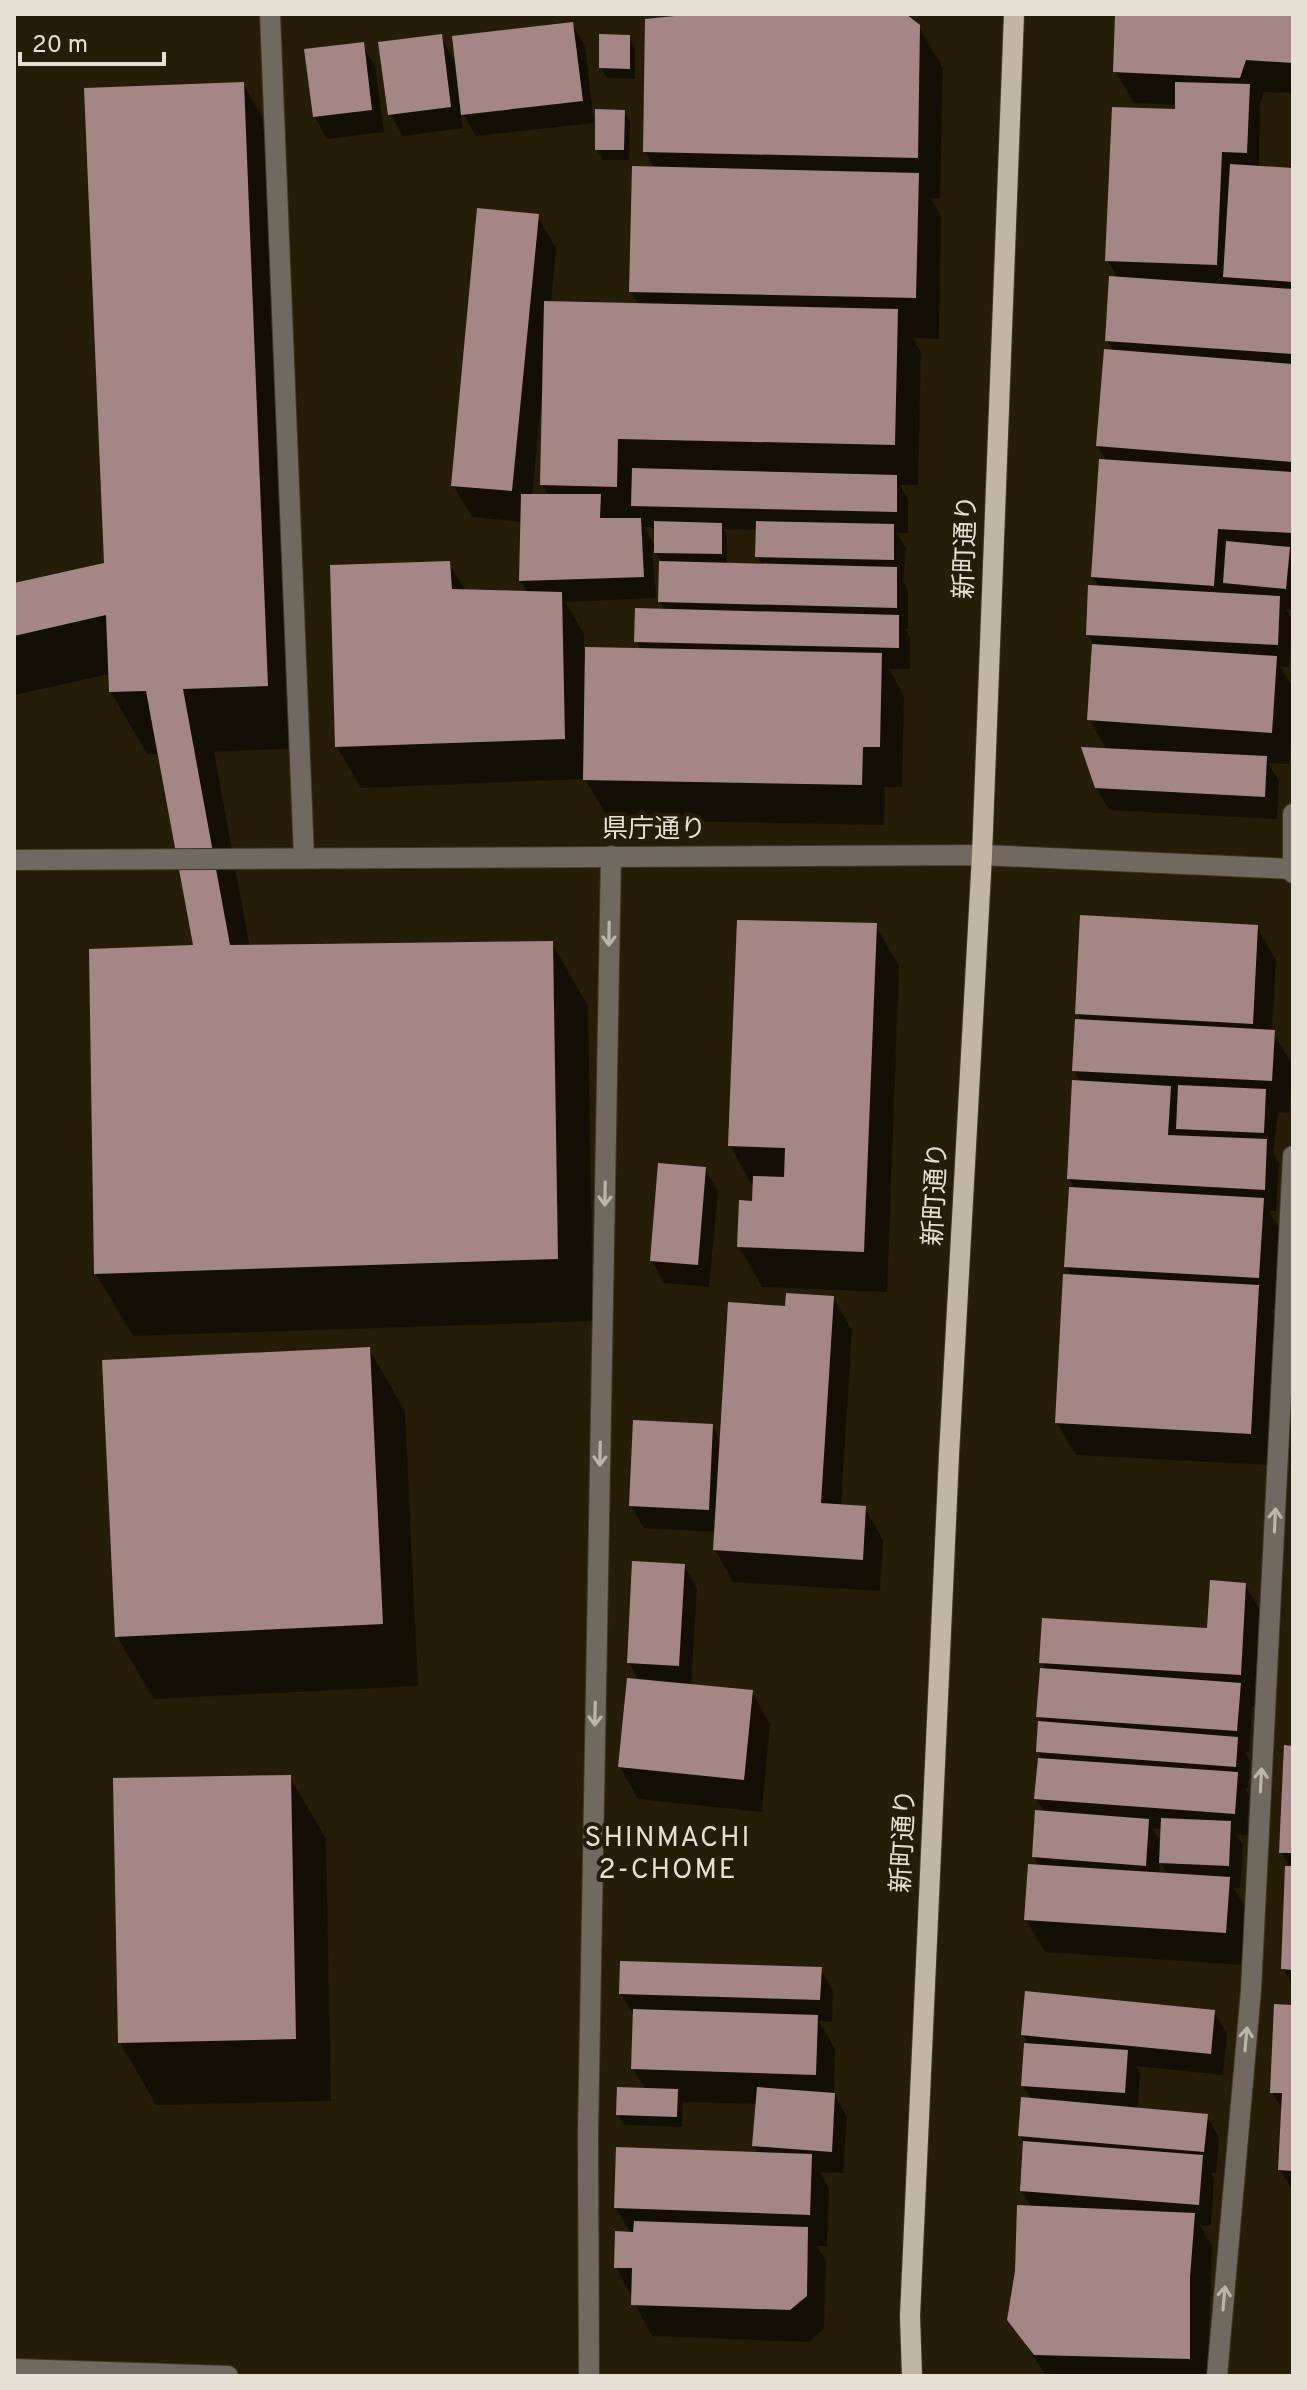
<svg xmlns="http://www.w3.org/2000/svg" width="1307" height="2390" font-family="Overpass,'Noto Sans JP',sans-serif">
<style>
.shadow{fill:#0007;fill-rule:evenodd}
.building{fill:#a48684}
.lines{fill:none;stroke-linecap:round;stroke-linejoin:round}
.minor-casing{stroke:#413824;stroke-width:22}
.major-casing{stroke:#413824;stroke-width:22}
.minor{stroke:#6f695f;stroke-width:20}
.major{stroke:#c1b6a1;stroke-width:20}
.oneway{stroke:#bcb6aa}
.labels{text-anchor:middle;dominant-baseline:central;stroke-width:8;stroke-linejoin:round;paint-order:stroke}
.street-label{font-size:26px;fill:#e5e0d3;stroke:#261d08}
.neighbourhood-label{font-size:28px;letter-spacing:2px;fill:#e5e0d3;stroke:#261d08}
</style>
<rect width="100%" height="100%" fill="#261d08"/>
<g class="shadow">
<path d="M714 14H902L919 27 943 68 940 198H931L941 216 939 339 913 338 921 352 918 485H900L908 499V533H897L906 548 903 581 908 591V629H905L910 639V669H889L904 696 902 787H885L884 825 609 820 585 779 361 788 337 747 449 563 466 592 528 593 521 581 522 522 472 517 453 485 537 216 556 248 551 303 639 305 631 292 655 169 645 151ZM540 412H543L542 484 549 496H532ZM644 527 656 528V548ZM724 529 758 530 757 556 762 565H727V535ZM652 547 661 561 660 602 665 611 636 641 641 650 584 649V634L565 602 656 598Z"/>
<polygon points="1117,14 1293,14 1293,93 1264,92 1260,104 1259,168 1293,170 1293,610 1286,609 1292,620 1289,667 1280,666 1293,688 1293,706 1289,764 1268,763 1279,781 1277,819 1109,810 1096,787 1107,750 1089,719 1094,646 1088,635 1100,588 1093,577 1107,462 1098,446 1114,352 1107,340 1118,279 1108,260 1178,111 1177,105 1134,103 1115,71"/>
<polygon points="572,24 585,46 594,123 476,136 460,109 463,128 403,136 390,114 440,36 457,65"/>
<polygon points="629,37 635,48 635,79 607,78 601,67"/>
<polygon points="362,44 375,66 384,132 327,139 315,117"/>
<polygon points="243,84 279,146 303,748 214,752 250,948 552,943 588,1006 593,1321 133,1336 96,1274 198,949 160,754 147,754 111,692 110,674 14,695 14,585 106,571"/>
<polygon points="624,112 630,122 629,160 603,160 597,149"/>
<polygon points="875,925 899,966 887,1292 762,1287 739,1247 754,1203 753,1187 730,1146"/>
<polygon points="1257,927 1276,960 1272,1032 1292,1064 1289,1113 1278,1112 1273,1154 1279,1163 1276,1211 1269,1211 1281,1232 1277,1309 1271,1309 1276,1319 1269,1465 1076,1455 1057,1423 1072,1277 1066,1266 1075,1189 1069,1178 1081,1083 1074,1070 1082,1022 1077,1013"/>
<polygon points="705,1169 718,1191 709,1287 664,1283 652,1261"/>
<polygon points="833,1298 852,1330 841,1506 865,1508 883,1540 880,1591 733,1582 715,1549 716,1532 644,1528 631,1506 712,1426 721,1443 787,1308"/>
<polygon points="369,1349 405,1411 418,1686 154,1699 117,1637"/>
<polygon points="684,1566 697,1588 691,1686 752,1692 770,1724 762,1812 638,1799 620,1767 639,1681 629,1663"/>
<path d="M1245 1585 1264 1617 1258 1707 1252 1706 1249 1752H1245L1250 1761 1248 1788H1245L1249 1796 1247 1835 1236 1834 1243 1845 1240 1888H1234L1247 1911 1244 1965 1045 1952 1026 1920 1040 1867 1034 1857 1045 1813 1036 1799 1043 1760 1038 1751 1043 1724 1038 1716 1046 1670 1042 1662 1209 1631ZM1152 1828 1163 1829 1162 1845ZM1160 1860 1168 1875 1159 1874Z"/>
<polygon points="1293,1748 1293,1985 1283,1969 1291,1868 1281,1852"/>
<polygon points="290,1777 326,1839 331,2101 156,2105 120,2042"/>
<polygon points="820,1969 833,1991 832,2022 819,2021 835,2049 834,2094 847,2117 843,2173 820,2172 829,2188 827,2246 817,2246 826,2261 824,2328 809,2342 652,2336 616,2267 631,2234 616,2208 759,2154 754,2146 757,2104 683,2102 682,2127 624,2125 618,2114 646,2090 633,2068 634,2016 621,1994"/>
<polygon points="1293,2007 1293,2191 1280,2170 1283,2111 1272,2092"/>
<polygon points="1214,2012 1227,2034 1223,2075 1136,2066 1140,2074 1137,2110 1207,2116 1219,2138 1216,2173 1211,2173 1214,2179 1211,2226 1200,2225 1212,2247 1207,2376 1046,2376 1010,2320 1032,2208 1022,2191 1025,2144 1020,2135 1032,2100 1023,2086 1029,2046 1023,2034"/>
</g>
<g class="building">
<polygon points="694,14 906,14 920,25 918,158 643,152 645,19"/>
<polygon points="1115,14 1293,14 1293,63 1246,60 1240,78 1113,72"/>
<polygon points="573,22 583,101 461,115 452,36"/>
<polygon points="442,34 451,107 388,115 378,42"/>
<polygon points="599,34 630,35 630,69 599,68"/>
<polygon points="364,42 372,110 313,117 304,49"/>
<polygon points="244,82 268,686 183,689 230,945 553,941 558,1259 94,1274 89,949 193,945 146,691 109,692 106,615 14,636 14,583 104,563 84,88"/>
<polygon points="1175,82 1250,84 1247,153 1222,152 1217,265 1105,261 1112,107 1175,109"/>
<polygon points="595,109 625,110 624,150 595,150"/>
<polygon points="1230,164 1293,168 1293,282 1223,277"/>
<polygon points="632,166 919,173 916,298 629,292"/>
<polygon points="477,208 539,214 512,491 451,486"/>
<polygon points="1109,276 1293,289 1293,354 1105,341"/>
<polygon points="544,301 898,309 895,445 618,439 617,487 540,485"/>
<polygon points="1104,349 1293,364 1293,462 1096,446"/>
<polygon points="1099,459 1293,472 1293,533 1218,529 1214,586 1091,577"/>
<polygon points="632,468 897,475 897,512 631,506"/>
<polygon points="521,494 601,494 600,518 641,518 644,577 519,581"/>
<polygon points="654,521 722,523 722,554 654,553"/>
<polygon points="756,521 894,524 894,560 755,557"/>
<polygon points="1226,541 1290,547 1286,589 1223,583"/>
<polygon points="450,561 452,589 562,592 565,739 335,747 330,565"/>
<polygon points="659,561 897,567 897,608 658,602"/>
<polygon points="1088,585 1280,596 1278,645 1086,635"/>
<polygon points="635,608 899,615 899,648 634,642"/>
<polygon points="1092,644 1277,656 1272,733 1087,720"/>
<polygon points="585,647 882,653 880,747 863,747 862,785 583,780"/>
<polygon points="1081,747 1267,756 1265,797 1095,788"/>
<polygon points="1080,915 1258,925 1253,1024 1075,1014"/>
<polygon points="737,920 877,923 864,1252 737,1247 739,1200 752,1201 753,1176 784,1177 785,1148 728,1146"/>
<polygon points="1075,1019 1275,1030 1272,1081 1072,1071"/>
<polygon points="1072,1080 1171,1086 1168,1135 1267,1139 1265,1190 1067,1179"/>
<polygon points="1178,1085 1266,1089 1264,1133 1176,1129"/>
<polygon points="658,1163 706,1167 698,1265 650,1261"/>
<polygon points="1069,1187 1264,1198 1259,1278 1064,1267"/>
<polygon points="1063,1274 1259,1285 1251,1434 1055,1423"/>
<polygon points="786,1293 834,1296 821,1503 866,1506 863,1560 713,1550 728,1302 785,1306"/>
<polygon points="370,1347 383,1624 115,1637 102,1360"/>
<polygon points="633,1420 713,1424 709,1510 629,1506"/>
<polygon points="632,1561 685,1564 679,1666 627,1663"/>
<polygon points="1210,1580 1246,1583 1241,1675 1039,1663 1042,1618 1207,1628"/>
<polygon points="1040,1668 1241,1683 1237,1731 1036,1717"/>
<polygon points="627,1678 753,1690 744,1780 618,1767"/>
<polygon points="1038,1721 1238,1737 1236,1767 1036,1752"/>
<polygon points="1284,1745 1293,1746 1293,1853 1279,1853"/>
<polygon points="1038,1758 1238,1772 1235,1814 1034,1799"/>
<polygon points="291,1775 296,2039 118,2043 113,1778"/>
<polygon points="1035,1810 1149,1819 1146,1866 1032,1857"/>
<polygon points="1161,1818 1231,1821 1229,1866 1159,1863"/>
<polygon points="1028,1864 1230,1877 1226,1933 1024,1920"/>
<polygon points="1285,1866 1293,1866 1293,1970 1281,1969"/>
<polygon points="620,1961 822,1967 820,2000 619,1994"/>
<polygon points="1025,1991 1215,2010 1211,2054 1021,2035"/>
<polygon points="1274,2004 1293,2005 1293,2171 1278,2170 1282,2093 1270,2093"/>
<polygon points="633,2009 818,2015 816,2075 631,2069"/>
<polygon points="1024,2043 1128,2050 1125,2093 1021,2086"/>
<polygon points="617,2087 678,2089 677,2117 616,2115"/>
<polygon points="757,2087 835,2093 832,2152 752,2146"/>
<polygon points="1021,2097 1208,2114 1204,2152 1018,2136"/>
<polygon points="1023,2141 1203,2155 1199,2205 1020,2191"/>
<polygon points="616,2147 812,2154 810,2215 614,2208"/>
<polygon points="1017,2205 1195,2213 1190,2277 1190,2359 1034,2355 1007,2320 1015,2271"/>
<polygon points="634,2221 808,2227 807,2296 790,2310 631,2305 632,2268 614,2268 615,2231 633,2232"/>
</g>
<g class="lines">
<defs>
<g id="minor">
<polyline points="270,14 304,858"/>
<polyline points="1293,814 1293,873"/>
<polyline points="14,860 982,855 1293,869"/>
<polyline points="14,2369 228,2376"/>
<polyline points="589,2376 588,2134 611,856"/>
<polyline points="1217,2376 1251,1990 1293,1156"/>
</g>
<polyline id="major" points="912,2376 910,2316 949,1455 982,855 1014,14"/>
</defs>
<use href="#minor" class="minor-casing"/>
<use href="#major" class="major-casing"/>
<use href="#minor" class="minor"/>
<use href="#major" class="major"/>
</g>
<defs><path id="oneway-shaft" d="M-6 0H5M1.5-3L5.5 0L1.5 3" fill="none" stroke-width="1.6" stroke-linecap="round" stroke-linejoin="round" transform="scale(2)"/></defs>
<g class="oneway">
<use href="#oneway-shaft" transform="translate(609 934) rotate(91)"/>
<use href="#oneway-shaft" transform="translate(605 1194) rotate(91)"/>
<use href="#oneway-shaft" transform="translate(600 1454) rotate(91)"/>
<use href="#oneway-shaft" transform="translate(1275 1520) rotate(-87)"/>
<use href="#oneway-shaft" transform="translate(595 1714) rotate(91)"/>
<use href="#oneway-shaft" transform="translate(1261 1780) rotate(-87)"/>
<use href="#oneway-shaft" transform="translate(1246 2039) rotate(-85)"/>
<use href="#oneway-shaft" transform="translate(1224 2298) rotate(-85)"/>
</g>
<g class="labels">
<g class="street-label">
<text transform="translate(967 547) rotate(-88)">新町通り</text>
<text x="654" y="830">県庁通り</text>
<text transform="translate(937 1194) rotate(-87)">新町通り</text>
<text transform="translate(905 1841) rotate(-87)">新町通り</text>
</g>
<g class="neighbourhood-label">
<text x="668" y="1839">SHINMACHI<tspan x="668" dy="32">2-CHOME</tspan></text>
</g>
</g>
<rect width="1307" height="2390" fill="none" stroke="#e5e0d3" stroke-width="32"/>
<path d="M20 52v12h144v-12" fill="none" stroke="#e5e0d3" stroke-width="4"/>
<text x="32" y="52" font-size="24" fill="#e5e0d3" stroke="#261d08" stroke-width="6" paint-order="stroke">20 m</text>
</svg>
